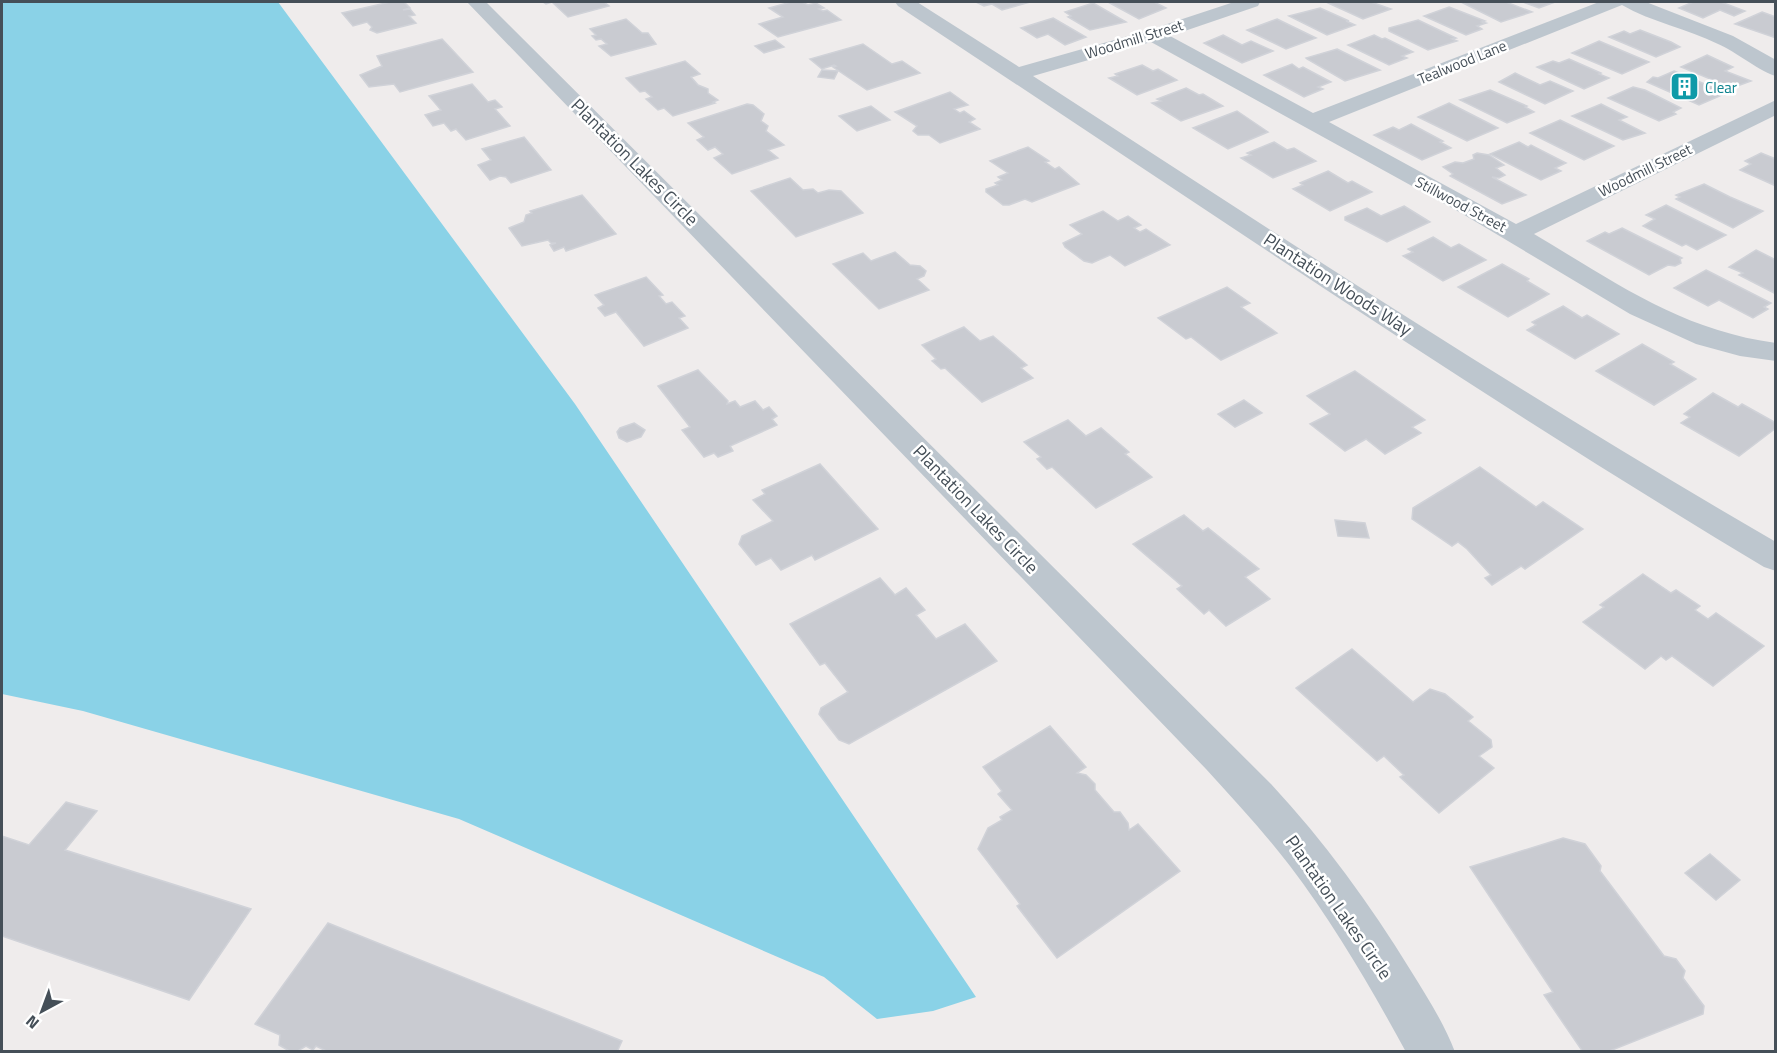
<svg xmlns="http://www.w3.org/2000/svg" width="1777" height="1053" font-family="'Titillium Web',sans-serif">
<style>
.water{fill:#8ad2e7}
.building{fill:#c9cbd1;stroke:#d0d2d8;stroke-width:1.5}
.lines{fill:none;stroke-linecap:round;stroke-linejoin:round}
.minor{fill:#bdc6ce;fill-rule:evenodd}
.labels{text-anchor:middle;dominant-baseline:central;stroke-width:5;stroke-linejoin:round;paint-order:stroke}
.far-street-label{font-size:15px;fill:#454f58;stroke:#fff}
.far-culture-label{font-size:15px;fill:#0d838f;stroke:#fff;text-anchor:start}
.street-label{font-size:18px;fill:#454f58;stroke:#fff}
</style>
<rect width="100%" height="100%" fill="#efecec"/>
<polygon class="water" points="2,2 278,2 575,404 976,997 933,1011 877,1019 824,977 459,819 83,711 2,694"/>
<g class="building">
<polygon points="390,2 404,2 410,8 403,10 410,9 415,15 409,16 416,23 377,33 370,30 372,27 367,22 353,26 342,13"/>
<polygon points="543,2 604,2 609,6 568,17 552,2 546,4"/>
<polygon points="791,2 802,2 808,5 816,3 824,8 819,9 823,11 827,10 841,20 778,37 759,24 783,17 769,8"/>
<polygon points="976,2 1030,2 1002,10 992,4 984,6"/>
<polygon points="1108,2 1154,2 1166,8 1139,19"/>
<polygon points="1326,2 1371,2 1391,9 1363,19"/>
<polygon points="1461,2 1506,2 1532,12 1501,22"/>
<polygon points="1523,2 1555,2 1539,8"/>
<polygon points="1693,2 1721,2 1745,11 1734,16 1720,10 1703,18 1679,8"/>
<polygon points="1093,3 1126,22 1090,30 1068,17 1071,16 1065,12"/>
<polygon points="1449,7 1485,21 1482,22 1486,23 1477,26 1482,29 1466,35 1424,16"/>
<polygon points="1320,8 1349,21 1346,21 1355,25 1327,35 1289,16"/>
<polygon points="1762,12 1776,17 1776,38 1735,24"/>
<polygon points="1053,18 1086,37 1065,45 1048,34 1037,38 1021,28"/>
<polygon points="626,19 642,33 648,33 656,44 611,56 599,46 607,44 601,39 596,40 592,36 596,35 590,29"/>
<polygon points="1277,19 1316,38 1286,49 1247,30"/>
<polygon points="1418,20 1456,38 1452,39 1457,41 1428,50 1389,31 1389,28"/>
<polygon points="1640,30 1671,42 1680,47 1656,57 1609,37 1624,31 1630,34"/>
<polygon points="1223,35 1242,45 1251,41 1273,51 1242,63 1204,43"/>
<polygon points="1374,35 1382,39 1385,38 1413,52 1402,56 1407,58 1389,65 1348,45"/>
<polygon points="442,39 473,72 400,92 394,84 369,87 360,75 382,66 377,56"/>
<polygon points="775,40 784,47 764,53 755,46"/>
<polygon points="1599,41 1649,62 1622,74 1572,53"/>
<polygon points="863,44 892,64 902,61 920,73 867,90 833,67 836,66 834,65 822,69 810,59"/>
<polygon points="1337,49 1380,70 1345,81 1307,59 1306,58"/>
<polygon points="1707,55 1733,67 1725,71 1751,81 1732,88 1681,67"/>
<polygon points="1569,59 1601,73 1599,74 1609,78 1584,89 1537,67 1553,61 1559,63"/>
<polygon points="685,61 700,74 691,77 698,85 708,89 708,93 718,100 713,102 715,103 673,116 664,108 658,110 646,99 652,97 645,91 640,92 626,78"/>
<polygon points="1292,64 1299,69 1303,67 1331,82 1318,87 1323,89 1304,97 1264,75"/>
<polygon points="1142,65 1153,71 1158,69 1177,80 1137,95 1109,78 1118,76 1115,74"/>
<polygon points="822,70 838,71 834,79 818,77"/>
<polygon points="1674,71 1721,91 1718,93 1722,95 1699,105 1647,82 1653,77 1658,78"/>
<polygon points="1515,73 1540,85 1550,81 1573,91 1545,104 1499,82"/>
<polygon points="472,84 488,102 495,100 502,107 495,109 510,126 466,140 456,129 451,131 444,123 433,126 425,115 441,110 429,96"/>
<polygon points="1633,87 1645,90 1681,108 1673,112 1676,114 1659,121 1608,98"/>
<polygon points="1186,88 1199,95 1203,94 1223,106 1181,121 1152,103 1161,101 1157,99"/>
<polygon points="1490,90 1527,106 1525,107 1534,112 1507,123 1460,100"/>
<polygon points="950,92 968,105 954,109 960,113 964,111 975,119 969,122 980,129 940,143 929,135 918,135 913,131 917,126 895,112"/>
<polygon points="1449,103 1498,128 1467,141 1418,117"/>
<polygon points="747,104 753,105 764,114 761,121 768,126 766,131 784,145 768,150 778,158 732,174 714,158 723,154 715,147 708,150 697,140 704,137 688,123"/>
<polygon points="1601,104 1627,117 1619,120 1645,133 1623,140 1572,116"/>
<polygon points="871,106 890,120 857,131 839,116"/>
<polygon points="1237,111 1268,132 1228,149 1193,128"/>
<polygon points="1560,120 1614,146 1584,160 1530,133"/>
<polygon points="1411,124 1443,141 1440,142 1451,148 1422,160 1374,135 1393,127 1399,130"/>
<polygon points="524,137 551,170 511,183 506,177 500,176 490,180 478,165 491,160 482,149"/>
<polygon points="1274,142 1287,150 1294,148 1316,161 1273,178 1241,158 1251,155 1247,153"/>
<polygon points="1519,142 1528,147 1531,145 1566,163 1555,168 1561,171 1541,180 1490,154"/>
<polygon points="1028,147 1049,161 1045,162 1055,169 1059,167 1079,184 1032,202 1025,199 1009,205 1003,205 986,192 986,189 998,185 995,183 1002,180 998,177 1008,173 990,161"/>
<polygon points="1477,153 1489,155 1504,165 1496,168 1505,175 1499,178 1492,177 1526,195 1502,204 1450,176 1453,174 1443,167 1455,162 1463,163 1474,159 1473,155"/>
<polygon points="1761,153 1776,159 1776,186 1740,170 1751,164 1745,161"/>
<polygon points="1328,171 1348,183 1352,181 1372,192 1330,211 1293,189 1303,185 1300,183"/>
<polygon points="790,178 803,190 813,189 818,193 829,190 841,191 863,213 796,237 751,191"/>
<polygon points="1704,184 1730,197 1763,211 1733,228 1676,199 1680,197 1676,195"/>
<polygon points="582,195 616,234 566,251 564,247 554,251 550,245 556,243 551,243 548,240 522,246 509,228 524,222 526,215 532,213 530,211"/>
<polygon points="1666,205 1726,235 1697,250 1686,244 1682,246 1643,226 1655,219 1646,215"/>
<polygon points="1404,206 1430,222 1387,242 1345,220 1345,217 1367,208 1381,216"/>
<polygon points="1103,211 1118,221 1128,216 1141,225 1134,228 1140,232 1146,229 1170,245 1125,266 1110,255 1092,263 1084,261 1065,247 1063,243 1082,234 1070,225"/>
<polygon points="1622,228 1682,258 1680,259 1681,263 1675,266 1668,265 1649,275 1587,241 1605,232 1609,234"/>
<polygon points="1433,237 1451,248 1459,244 1486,260 1443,281 1403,256 1413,252 1408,249"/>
<polygon points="1756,250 1776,260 1776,294 1739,275 1743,273 1729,267"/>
<polygon points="895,252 910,265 920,266 926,271 924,276 917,279 929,290 879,309 833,264 863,253 871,261"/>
<polygon points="1502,264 1529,279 1527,281 1549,294 1508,317 1458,287"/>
<polygon points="1706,270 1771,303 1764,307 1768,309 1753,318 1719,300 1708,306 1674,288"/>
<polygon points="646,277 663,295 659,296 666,304 672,302 685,316 679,318 688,328 644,346 616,312 605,316 598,308 604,305 595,295"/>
<polygon points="1227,287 1250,303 1241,307 1277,333 1221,360 1191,337 1186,339 1158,318"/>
<polygon points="1563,306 1582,318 1587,315 1619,334 1575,359 1527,330 1536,325 1532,322"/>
<polygon points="964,327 980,341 993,336 1027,365 1021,368 1033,378 982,402 945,368 941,369 932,361 936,359 922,345"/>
<polygon points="1642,344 1674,362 1670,364 1696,379 1654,405 1596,371"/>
<polygon points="698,370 728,401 727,404 735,401 740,407 755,401 763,410 769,407 777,416 772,419 777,425 730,446 733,451 718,457 714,453 704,457 682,430 690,427 658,386"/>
<polygon points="1355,371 1425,420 1412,427 1421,433 1385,454 1366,439 1345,451 1310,424 1330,414 1307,396"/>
<polygon points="1713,393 1738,407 1742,404 1776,423 1776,428 1739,456 1681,423 1690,417 1684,414"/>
<polygon points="1244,400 1262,413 1235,427 1218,414"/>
<polygon points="1068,420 1086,436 1101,428 1129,452 1125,454 1152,477 1096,508 1052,467 1047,469 1037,459 1041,457 1024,442"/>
<polygon points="634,423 645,430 641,437 627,442 619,438 617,432 620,428"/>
<polygon points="820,464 878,529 815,560 812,555 781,570 771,558 756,565 739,544 742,536 773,521 753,500 765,494 762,490"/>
<polygon points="1480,467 1536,507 1543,502 1583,529 1525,569 1521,566 1492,585 1485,578 1491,575 1467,549 1458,542 1452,546 1412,519 1413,508"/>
<polygon points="1184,515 1203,531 1208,528 1259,569 1245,577 1270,599 1226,626 1209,610 1204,614 1177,589 1182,586 1133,544"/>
<polygon points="1335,520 1365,523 1369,538 1338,536"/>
<polygon points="1643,574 1671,593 1676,590 1700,606 1695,610 1708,619 1716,613 1764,646 1713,686 1672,656 1666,660 1661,656 1645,669 1583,622 1604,607 1600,605"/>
<polygon points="880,578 895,595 906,588 925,610 916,615 936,639 965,624 997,661 849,744 839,740 819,714 821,708 848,692 825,663 820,665 790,624"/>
<polygon points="1352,649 1413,702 1430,689 1445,694 1473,717 1468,721 1491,740 1492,747 1479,756 1494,768 1439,813 1400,777 1404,775 1384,756 1377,761 1296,688"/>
<polygon points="1050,726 1086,767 1077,773 1086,775 1095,784 1095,790 1114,812 1120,812 1128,823 1129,830 1138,824 1180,871 1057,958 1017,906 1020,904 978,849 988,828 1002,820 1000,817 1012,810 998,794 1002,791 983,767"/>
<polygon points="66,802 97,811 65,850 251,909 189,1000 2,936 2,836 29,845"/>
<polygon points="1563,838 1585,844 1601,866 1600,871 1664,956 1676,959 1685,971 1683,978 1704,1006 1703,1014 1607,1052 1583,1052 1544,995 1553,992 1470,867"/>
<polygon points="1710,854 1740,880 1716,900 1685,873"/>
<polygon points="328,923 622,1041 617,1052 328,1052 316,1046 313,1050 306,1046 296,1052 291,1052 279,1045 280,1035 255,1024"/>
</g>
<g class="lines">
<g class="minor">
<path d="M467 2H486L1271 784C1324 841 1370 904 1411 971 1427 997 1444 1023 1455 1052H1406C1371 988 1334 924 1290 866 1264 832 1235 801 1206 769Z"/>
<path d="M895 2H917L1019 67 1146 31 1234 2H1260L1258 6 1170 36 1313 113 1599 2H1646L1733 36 1776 60V76C1762 73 1735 51 1718 44 1688 29 1651 22 1622 5L1329 122 1516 224 1776 100V115L1534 234C1615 282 1680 330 1776 343V361L1740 356 1696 344 1630 314 1461 213 1151 42 1033 76C1278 235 1522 395 1776 542V571L1764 567C1469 390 1185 195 898 6Z"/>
</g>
</g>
<defs>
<symbol id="building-square" viewBox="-11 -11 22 22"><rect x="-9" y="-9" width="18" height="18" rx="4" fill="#0f9aa8" stroke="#fff"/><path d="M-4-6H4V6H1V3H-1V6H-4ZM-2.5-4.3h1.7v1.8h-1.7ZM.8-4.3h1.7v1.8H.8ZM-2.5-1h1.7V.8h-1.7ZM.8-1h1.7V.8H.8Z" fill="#fff"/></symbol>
</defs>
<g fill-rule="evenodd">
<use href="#building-square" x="1668" y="70" width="33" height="33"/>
</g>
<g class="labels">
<g class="far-street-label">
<text transform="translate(1134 39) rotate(-17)">Woodmill Street</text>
<text transform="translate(1462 62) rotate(-22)">Tealwood Lane</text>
<text transform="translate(1645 170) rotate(-26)">Woodmill Street</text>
<text transform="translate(1461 204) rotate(28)">Stillwood Street</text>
</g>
<g class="far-culture-label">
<text x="1705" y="87">Clear</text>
</g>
<g class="street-label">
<text transform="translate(635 162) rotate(45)">Plantation Lakes Circle</text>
<text transform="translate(1338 284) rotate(33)">Plantation Woods Way</text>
<text transform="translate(976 509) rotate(46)">Plantation Lakes Circle</text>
<text transform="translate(1339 907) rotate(55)">Plantation Lakes Circle</text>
</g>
</g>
<rect width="1777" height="1053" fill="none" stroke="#454f58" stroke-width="6"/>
<g transform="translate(42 1011) rotate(221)" stroke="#ffffff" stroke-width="4.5" paint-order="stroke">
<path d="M0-4.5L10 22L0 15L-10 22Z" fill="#454f58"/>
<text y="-9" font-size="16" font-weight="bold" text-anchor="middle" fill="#454f58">N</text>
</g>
</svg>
